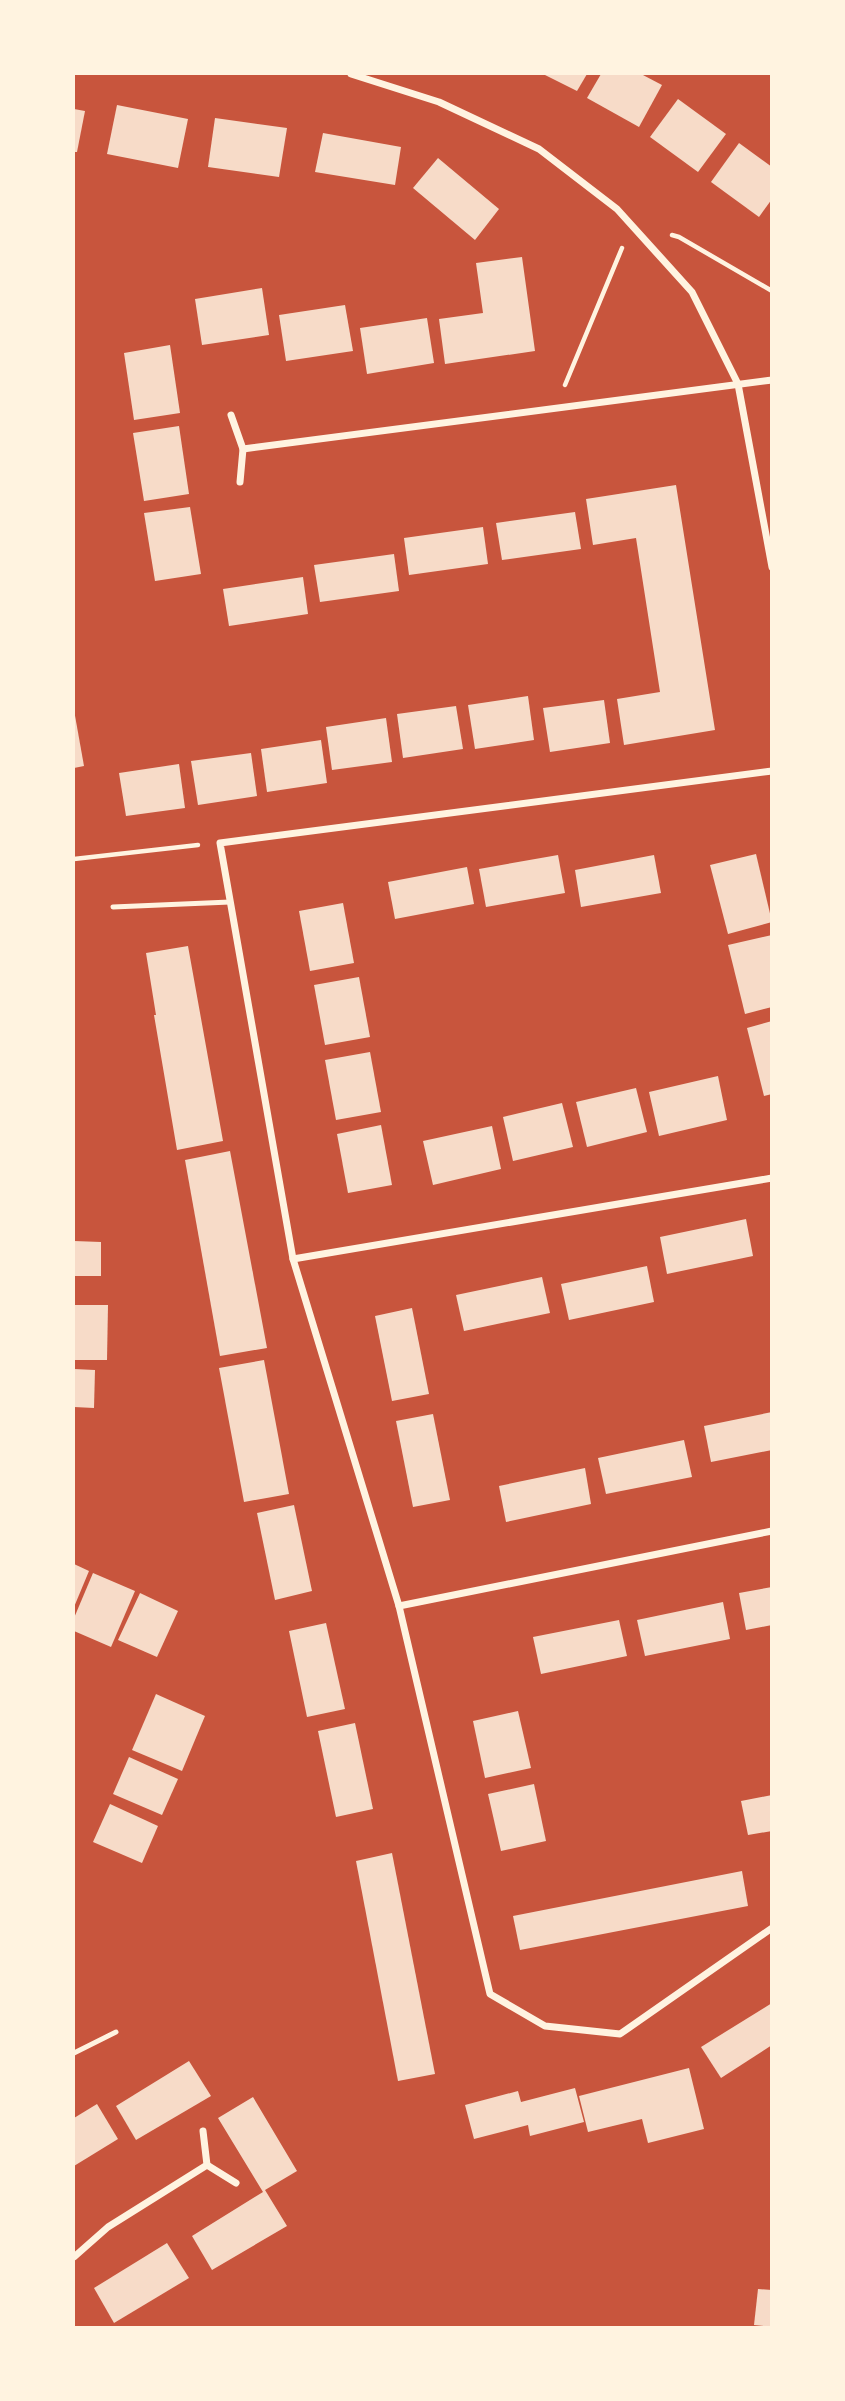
<svg xmlns="http://www.w3.org/2000/svg" width="845" height="2401" font-family="'Asap Condensed',sans-serif">
<style>
.building{fill:#f7dbc8}
.lines{fill:none;stroke-linecap:round;stroke-linejoin:round}
.path{stroke:#fff3e0;stroke-width:4.5}
.service{stroke:#fff3e0;stroke-width:5}
.minor{stroke:#fff3e0;stroke-width:7}
</style>
<rect width="100%" height="100%" fill="#c8553d"/>
<g class="building">
<polygon points="543,74 587,74 577,91"/>
<polygon points="601,74 641,74 662,85 639,127 587,98"/>
<polygon points="678,99 726,134 698,172 650,137"/>
<polygon points="117,105 188,119 178,168 107,154"/>
<polygon points="74,109 85,111 77,152 74,152"/>
<polygon points="215,118 287,128 279,177 208,167"/>
<polygon points="323,133 401,147 395,185 315,172"/>
<polygon points="739,143 772,167 772,199 759,217 711,182"/>
<polygon points="438,158 499,209 475,240 413,188"/>
<polygon points="522,257 535,351 445,364 439,319 483,313 476,263"/>
<polygon points="262,288 269,335 202,345 195,299"/>
<polygon points="345,305 353,351 286,361 279,315"/>
<polygon points="427,318 434,363 367,374 360,328"/>
<polygon points="170,345 180,413 134,420 124,353"/>
<polygon points="179,426 189,494 144,501 133,433"/>
<polygon points="676,485 715,730 624,745 617,699 660,692 636,538 593,545 586,499"/>
<polygon points="190,507 201,574 155,581 144,513"/>
<polygon points="575,512 581,549 502,560 496,523"/>
<polygon points="483,527 488,564 409,575 404,538"/>
<polygon points="394,554 399,591 320,602 314,565"/>
<polygon points="303,577 308,614 229,626 223,589"/>
<polygon points="528,696 534,740 475,749 468,705"/>
<polygon points="604,700 610,743 550,752 543,708"/>
<polygon points="456,706 463,749 403,758 397,714"/>
<polygon points="74,710 84,766 74,768"/>
<polygon points="386,718 392,762 332,770 326,727"/>
<polygon points="321,740 327,783 267,792 261,749"/>
<polygon points="251,753 257,796 198,805 191,761"/>
<polygon points="179,764 185,808 126,816 119,773"/>
<polygon points="756,854 772,922 728,934 710,865"/>
<polygon points="558,855 565,893 486,907 479,869"/>
<polygon points="654,855 661,893 581,907 575,870"/>
<polygon points="467,867 474,904 395,919 388,882"/>
<polygon points="343,903 354,963 310,971 299,911"/>
<polygon points="772,935 772,1007 745,1014 728,945"/>
<polygon points="188,946 223,1141 177,1150 154,1015 156,1015 146,953"/>
<polygon points="359,977 370,1037 325,1045 314,985"/>
<polygon points="772,1021 772,1094 764,1096 747,1028"/>
<polygon points="370,1052 381,1112 336,1120 325,1060"/>
<polygon points="718,1076 727,1120 659,1136 649,1092"/>
<polygon points="636,1088 647,1132 587,1147 576,1102"/>
<polygon points="562,1103 573,1147 513,1161 503,1117"/>
<polygon points="381,1125 392,1185 348,1193 337,1134"/>
<polygon points="492,1126 501,1169 433,1185 423,1141"/>
<polygon points="230,1151 267,1348 220,1356 185,1160"/>
<polygon points="746,1219 753,1256 667,1274 660,1237"/>
<polygon points="74,1241 101,1242 101,1276 74,1276"/>
<polygon points="647,1266 654,1302 569,1320 561,1284"/>
<polygon points="542,1277 550,1313 464,1331 456,1295"/>
<polygon points="74,1305 108,1305 107,1360 74,1360"/>
<polygon points="412,1308 429,1394 392,1401 375,1316"/>
<polygon points="264,1360 289,1494 244,1502 219,1368"/>
<polygon points="74,1369 95,1370 94,1408 74,1407"/>
<polygon points="772,1412 772,1450 711,1462 704,1426"/>
<polygon points="433,1414 450,1500 413,1507 396,1421"/>
<polygon points="684,1440 692,1477 606,1494 598,1458"/>
<polygon points="585,1468 591,1504 506,1522 499,1486"/>
<polygon points="294,1505 312,1591 275,1600 257,1513"/>
<polygon points="74,1564 89,1571 74,1607"/>
<polygon points="93,1573 135,1591 111,1647 74,1631 74,1618"/>
<polygon points="772,1587 772,1625 746,1630 739,1593"/>
<polygon points="140,1593 178,1611 157,1657 118,1640"/>
<polygon points="723,1602 730,1639 645,1656 637,1620"/>
<polygon points="619,1620 627,1656 541,1674 533,1637"/>
<polygon points="326,1623 345,1709 307,1717 289,1631"/>
<polygon points="156,1694 205,1716 182,1771 132,1750"/>
<polygon points="518,1711 531,1768 485,1778 473,1721"/>
<polygon points="355,1723 373,1809 336,1817 318,1731"/>
<polygon points="129,1757 178,1779 162,1815 113,1794"/>
<polygon points="534,1784 546,1841 501,1851 488,1794"/>
<polygon points="772,1795 772,1831 748,1835 741,1801"/>
<polygon points="110,1804 158,1826 142,1863 93,1842"/>
<polygon points="392,1853 435,2074 398,2081 356,1861"/>
<polygon points="742,1871 748,1906 520,1950 513,1916"/>
<polygon points="772,2003 772,2045 721,2078 701,2047"/>
<polygon points="189,2061 211,2096 136,2140 116,2106"/>
<polygon points="689,2068 704,2129 648,2143 642,2119 588,2132 579,2096"/>
<polygon points="575,2088 584,2122 530,2136 528,2125 474,2139 465,2105 518,2091 521,2102"/>
<polygon points="253,2097 297,2171 265,2190 287,2226 212,2270 192,2236 263,2192 218,2118"/>
<polygon points="97,2104 118,2139 74,2166 74,2118"/>
<polygon points="167,2243 189,2278 114,2323 94,2288"/>
<polygon points="758,2289 772,2290 772,2327 754,2325"/>
</g>
<g class="lines">
<g class="path">
<polyline points="672,235 679,237 772,291"/>
<polyline points="565,385 622,248"/>
<polyline points="74,859 198,845"/>
</g>
<g class="service">
<polyline points="113,907 230,902"/>
<polyline points="74,2053 116,2032"/>
</g>
<g class="minor">
<polyline points="351,74 439,102 539,149 617,209 692,292 738,384 772,567"/>
<polyline points="231,415 243,449 240,482"/>
<polyline points="243,449 772,380"/>
<polyline points="772,771 220,843 293,1259 399,1606 490,1994 545,2026 620,2034 772,1928"/>
<polyline points="293,1259 772,1178"/>
<polyline points="399,1606 772,1531"/>
<polyline points="207,2165 236,2183"/>
<polyline points="74,2257 108,2227 207,2165 203,2131"/>
</g>
</g>
<rect width="845" height="2401" fill="none" stroke="#fff3e0" stroke-width="150"/>
</svg>
